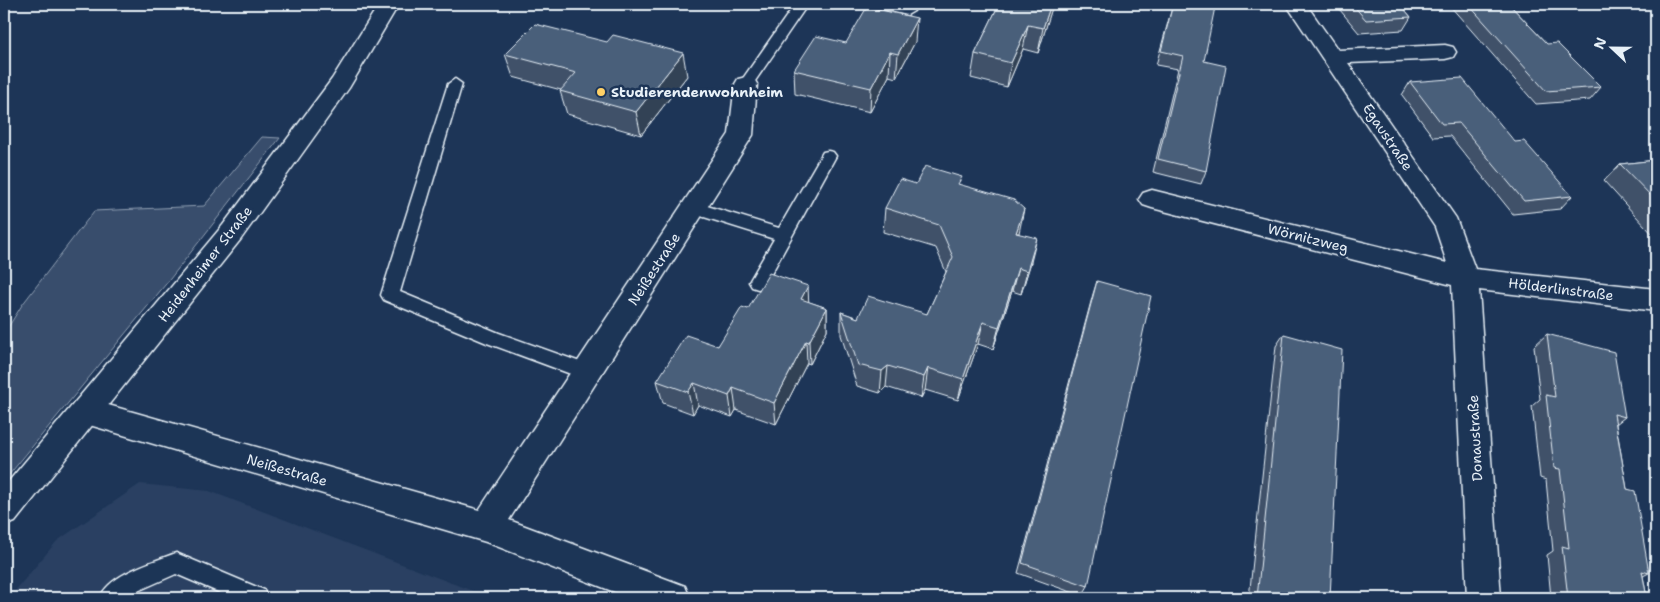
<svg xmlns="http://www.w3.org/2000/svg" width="1660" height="602" font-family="'Shantell Sans',sans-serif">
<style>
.built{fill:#2a4162}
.green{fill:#374d6c;stroke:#909fb2}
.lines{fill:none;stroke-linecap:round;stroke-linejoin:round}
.lane-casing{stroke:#e8f1f8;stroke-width:3}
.street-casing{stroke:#e8f1f8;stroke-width:3}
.secondary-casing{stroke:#e8f1f8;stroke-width:3}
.lane{fill:#1d3557;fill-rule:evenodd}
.street{fill:#1d3557;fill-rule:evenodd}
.secondary{fill:#1d3557;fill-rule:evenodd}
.wall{fill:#3f5169;stroke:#e8f1f8}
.shaded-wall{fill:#334255;stroke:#e8f1f8}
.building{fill:#495e7a;stroke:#e8f1f8}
.poi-dot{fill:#ffd166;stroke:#1d3557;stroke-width:2}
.labels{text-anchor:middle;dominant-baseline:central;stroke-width:5;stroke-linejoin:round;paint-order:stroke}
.poi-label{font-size:14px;font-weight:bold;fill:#e8f1f8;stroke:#1d3557;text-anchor:start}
.street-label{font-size:14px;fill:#e8f1f8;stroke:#1d3557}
</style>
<rect width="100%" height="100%" fill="#1d3557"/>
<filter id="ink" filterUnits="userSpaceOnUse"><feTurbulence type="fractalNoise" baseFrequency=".02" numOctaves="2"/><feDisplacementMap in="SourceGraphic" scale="10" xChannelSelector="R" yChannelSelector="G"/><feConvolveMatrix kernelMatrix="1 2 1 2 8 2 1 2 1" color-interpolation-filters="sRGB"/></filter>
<g filter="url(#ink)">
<polygon class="built" points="140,484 209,491 491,598 9,598 57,541"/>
<polygon class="green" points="262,137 280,138 170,279 4,481 4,334 22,305 94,211 204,206"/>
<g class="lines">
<defs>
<g id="lane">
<polygon points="795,4 808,4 751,87 741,87 739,84"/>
<polygon points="873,4 894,4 912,8 914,11 907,15 874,7"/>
<polygon points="455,79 462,84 400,292 499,333 594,367 596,372 594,377 587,380 487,343 384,300 381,295 448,84"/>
<polygon points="828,151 833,152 836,156 764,287 758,289 752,287 749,282 774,239 688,212 686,208 688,204 694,202 779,228 823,152"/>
<path d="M176 553 264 590 267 598H232L176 574 131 594 126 598H100C109 574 153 562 176 553Z"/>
</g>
<g id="street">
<polygon points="1286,4 1306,4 1338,50 1445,45 1453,47 1456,52 1453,57 1445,59 1348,63 1456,218 1475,269 1656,289 1656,311 1479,290 1501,598 1467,598 1452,285 1152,208 1143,205 1139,199 1143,193 1152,190 1447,263 1435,227"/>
<polygon points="746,77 754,79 757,84 753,135 509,520 685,586 690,598 630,598 486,542 76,421 72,412 76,403 87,399 479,510 729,134 735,84 738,79"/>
</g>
<polygon id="secondary" points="379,4 399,4 349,88 241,239 15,522 4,526 4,487 223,225 332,79"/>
</defs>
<use href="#lane" class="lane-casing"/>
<use href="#street" class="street-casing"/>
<use href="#secondary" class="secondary-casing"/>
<use href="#lane" class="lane"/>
<use href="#street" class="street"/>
<use href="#secondary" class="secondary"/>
</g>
<g class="wall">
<polygon points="999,4 1053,4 1038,53 1023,49 1007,87 971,78 975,54"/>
<polygon points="1173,4 1204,61 1206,171 1201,184 1153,172 1178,69 1156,65"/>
<polygon points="1335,4 1400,4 1411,17 1403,30 1359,33"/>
<polygon points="1452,4 1509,4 1547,44 1601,87 1590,100 1536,104 1450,6"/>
<polygon points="915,42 896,78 889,76 870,112 795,94 794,70 846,43"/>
<polygon points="505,54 687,76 641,135 567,114 560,91 561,90 513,77"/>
<polygon points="1410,82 1515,142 1572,196 1560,209 1513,214 1450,136 1433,137 1402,95"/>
<polygon points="1656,160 1656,238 1604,181 1620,164"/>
<polygon points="916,184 960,185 1019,233 1031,262 1021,294 1012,291 993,349 978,344 958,400 925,390 921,398 886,387 880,393 857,386 841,335 841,312 858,318 927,314 946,272 936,248 883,232 885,208"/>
<polygon points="1097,281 1088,586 1082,596 1018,573 1093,294"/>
<polygon points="809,302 827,308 827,330 810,364 807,363 776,424 736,410 732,417 698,405 693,414 663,403 657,381 718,346 748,309"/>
<polygon points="1284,334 1330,598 1249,598 1276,346"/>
<polygon points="1547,334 1625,417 1616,424 1627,489 1649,573 1643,576 1647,598 1551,598 1547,555 1553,551 1546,480 1540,478 1532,406 1540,399 1534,346"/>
</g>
<g class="shaded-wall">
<polygon points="1051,4 1053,4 1052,8 1038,53 1043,28"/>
<polygon points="917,18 915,42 896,78 898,54"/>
<polygon points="1028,25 1023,49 1007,87 1011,63"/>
<polygon points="890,52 889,76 870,112 871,88"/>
<polygon points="683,53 687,76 641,135 636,112"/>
<polygon points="1024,209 1019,233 1016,233"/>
<polygon points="1037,238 1031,262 1021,294 1027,271"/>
<polygon points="1018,268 1012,291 993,349 999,327"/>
<polygon points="808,286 809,308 801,299"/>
<polygon points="827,308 827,330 810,364 809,342"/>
<polygon points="983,322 978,344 958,400 963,379"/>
<polygon points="806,341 807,363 776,424 774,403"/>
<polygon points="888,366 886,387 880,393 882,371"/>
<polygon points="928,368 925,390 921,398 924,377"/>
<polygon points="694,383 698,405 693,414 688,392"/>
<polygon points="733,388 736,410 732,417 729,396"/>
</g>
<g class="building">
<polygon points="999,4 1051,4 1043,28 1028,25 1011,63 975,54"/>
<polygon points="1173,4 1198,4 1215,7 1204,61 1226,66 1206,171 1158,159 1183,56 1161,51"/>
<polygon points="1352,4 1400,4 1411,17 1366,20"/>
<polygon points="1468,4 1509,4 1547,44 1557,43 1601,87 1546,91"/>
<polygon points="867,7 917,18 898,54 890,52 871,88 794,70 816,36 846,43"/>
<polygon points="535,24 607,42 613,35 683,53 636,112 560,91 576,73 505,54"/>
<polygon points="1462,78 1515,142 1524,141 1572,196 1524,201 1459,123 1442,124 1410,82"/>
<polygon points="1656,160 1656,201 1620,164"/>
<polygon points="925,166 962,177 958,184 1014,200 1024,209 1016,233 1037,238 1027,271 1018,268 999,327 983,322 963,379 928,368 924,377 888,366 882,371 858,365 841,312 858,318 868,296 927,314 953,257 939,225 885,208 900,179 916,184"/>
<polygon points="769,273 808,286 801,299 827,308 809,342 806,341 774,403 733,388 729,396 694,383 688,392 657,381 686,335 718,346 742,307 748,309"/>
<polygon points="1097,281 1151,296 1088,586 1022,563"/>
<polygon points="1284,334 1342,350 1330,598 1257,598"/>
<polygon points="1547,334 1614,352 1625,417 1614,414 1627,489 1635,491 1649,573 1642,571 1647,598 1568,598 1562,546 1569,548 1560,469 1554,468 1546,395 1555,397"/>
</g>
</g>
<circle class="poi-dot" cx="601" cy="92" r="5"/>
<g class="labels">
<g class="poi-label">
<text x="611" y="92">Studierendenwohnheim</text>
</g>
<g class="street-label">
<text transform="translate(1388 137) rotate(56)">Egaustraße</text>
<text transform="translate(1308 238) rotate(14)">Wörnitzweg</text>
<text transform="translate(205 264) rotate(-52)">Heidenheimer Straße</text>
<text transform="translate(654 269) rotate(-57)">Neißestraße</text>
<text transform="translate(1561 289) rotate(7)">Hölderlinstraße</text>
<text transform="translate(1475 438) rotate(-93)">Donaustraße</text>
<text transform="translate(287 470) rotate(16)">Neißestraße</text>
</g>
</g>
<rect width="1660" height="602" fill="none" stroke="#1d3557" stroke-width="20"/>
<rect x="10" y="10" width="1640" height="582" fill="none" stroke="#e8f1f8" stroke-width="2" filter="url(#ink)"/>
<g transform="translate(1612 48) rotate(292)" stroke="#1d3557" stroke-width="4" paint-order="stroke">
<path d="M0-4L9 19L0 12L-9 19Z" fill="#e8f1f8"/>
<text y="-8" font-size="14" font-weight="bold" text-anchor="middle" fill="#e8f1f8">N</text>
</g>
</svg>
